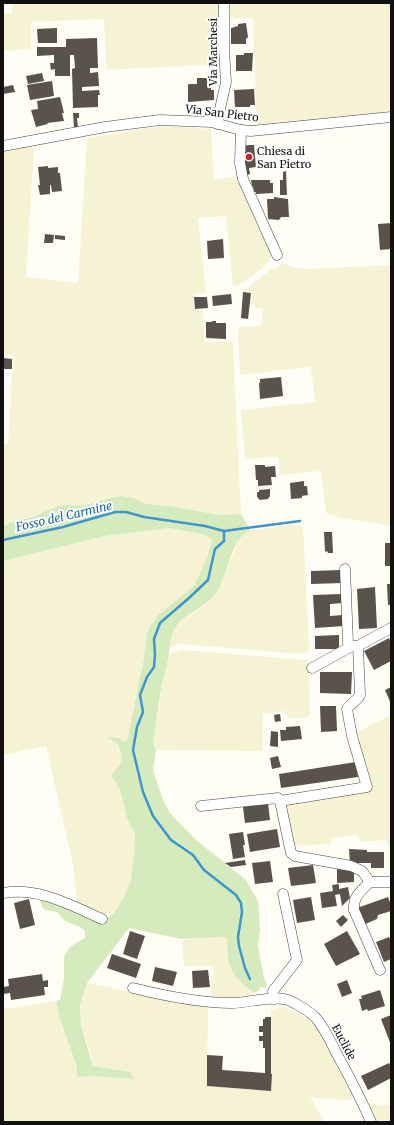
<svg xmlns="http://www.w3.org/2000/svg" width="394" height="1125" font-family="Merriweather,serif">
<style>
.farmland{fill:#f6f3d4}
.green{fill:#d5ebbd}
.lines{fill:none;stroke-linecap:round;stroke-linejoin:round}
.stream{stroke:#3f96cf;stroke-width:2.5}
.building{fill:#5a524d}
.minor-casing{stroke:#444;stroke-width:11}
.minor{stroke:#fff;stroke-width:10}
.poi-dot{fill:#c4262e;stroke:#fff;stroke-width:1.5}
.labels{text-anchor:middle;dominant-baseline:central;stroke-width:4;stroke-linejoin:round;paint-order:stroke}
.street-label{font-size:11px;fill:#111;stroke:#fff}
.poi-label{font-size:11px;fill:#111;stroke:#fff;text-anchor:start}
.water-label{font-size:12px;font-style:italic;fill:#1768a6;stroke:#fff}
</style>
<rect width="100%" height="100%" fill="#fffdf5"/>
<g class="farmland">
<polygon points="12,3 222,3 223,64 106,70 104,19 31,22 31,49 3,51 3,14 12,13"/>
<polygon points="230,3 391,3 391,114 257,127 253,18 230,18"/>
<polygon points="169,126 211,129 214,179 238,176 271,252 270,259 264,267 245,281 233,287 226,216 198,218 206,293 193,294 194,310 203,310 204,342 233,342 241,514 219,515 172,506 146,504 134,498 121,496 110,497 86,504 77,506 64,505 8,524 3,527 3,444 8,444 13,356 3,355 3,152 4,150 31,145 34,149 26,277 78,283 87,138 140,129"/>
<polygon points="281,263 296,268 305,269 391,265 391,526 376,523 340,518 326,513 321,471 280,475 278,457 245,459 241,410 315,402 311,367 240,375 238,330 239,327 261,326 263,309 255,308 255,304 251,304 252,292 244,291 271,269 277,269"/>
<polygon points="288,525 303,526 309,646 307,652 299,654 182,644 175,645 170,648 170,638 177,626 184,619 204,606 219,589 236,546 244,533 250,530"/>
<polygon points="169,528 197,533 210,537 212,540 207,558 194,586 158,615 150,626 147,634 143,663 127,741 124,742 119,738 108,738 119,744 122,755 122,762 119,767 111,775 121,792 127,819 135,833 134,855 131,880 125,895 115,912 112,913 103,913 77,902 73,864 46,746 3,755 3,561 105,536"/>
<polygon points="183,650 306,660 308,661 310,715 305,718 288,718 284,711 263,714 262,751 156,750 153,743 162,686 169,657 172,653"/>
<polygon points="391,715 391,855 386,840 360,842 358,835 331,838 331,844 293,846 284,803 370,790 355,733"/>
<polygon points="224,937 227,939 228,960 240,981 254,993 233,998 211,997 211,980 214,979 213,966 184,966 182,940"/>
<polygon points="87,983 181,1002 208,1006 207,1086 271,1091 272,1074 271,1074 271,1011 283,1006 309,1020 318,1031 331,1053 353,1098 351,1100 342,1100 310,1097 325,1122 3,1122 3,1009 56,1001 59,1016 77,1067 77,1077 130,1072 93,1066 91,1054 81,1026 80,1005"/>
<polygon points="368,1103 391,1106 391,1122 377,1122"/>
</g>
<path class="green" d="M121 496 134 498 146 504 171 506 219 515 241 514 250 530C230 541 229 570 219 588 210 607 187 611 176 627 168 639 171 646 168 659 167 668 164 676 162 685 158 704 156 724 153 743L156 750 153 770 163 800 170 813 196 840 245 879 258 901 260 929 258 945 259 952 264 978 267 985 266 988 260 987 258 991 254 993C243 984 229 973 228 958 227 952 228 945 227 939L224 937 182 939 129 928 87 983 80 1005 81 1026 93 1066 130 1072 134 1079 94 1076 77 1077V1067L59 1016 56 1001 60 1000 64 978V956L71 946 85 938V931L80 927 65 921 57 912 45 910 42 907 39 896 105 920 115 912 125 895 131 880 134 855 135 833 127 819 121 792 111 775C123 763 124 760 118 744L107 737 119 738 124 742 127 741 143 663 147 634 150 626 158 615 194 586 207 558 212 540 210 537 197 533 169 528 105 536 3 561V527C11 521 22 520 32 517 42 513 53 507 64 505 71 505 78 506 85 505 98 502 108 497 121 496Z"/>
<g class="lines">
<g class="stream">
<polyline points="224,531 224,541 215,549 208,580 189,598 160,623 154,639 155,654 154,667 147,677 140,695 143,712 137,727 133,750 143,792 153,816 171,840 193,855 204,870 236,895 241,903 242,912 238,937 239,946 245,968 250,979"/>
<polyline points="3,540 63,527 115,512 126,512 144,517 205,526 224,531 300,521"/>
</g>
</g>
<g class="building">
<polygon points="246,23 248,37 246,39 246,44 231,44 231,28 238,26 238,24"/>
<polygon points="57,28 57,43 38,43 37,29"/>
<polygon points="97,38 98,68 90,68 90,73 98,72 99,86 82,87 82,91 99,90 100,95 98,95 98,107 73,108 72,69 75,68 74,55 70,55 70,76 55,76 55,69 51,70 50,63 54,63 54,55 37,56 37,47 66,47 66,39"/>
<polygon points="244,53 253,53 252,71 236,71 236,55 244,55"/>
<polygon points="42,73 44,81 28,84 26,76"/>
<polygon points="197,78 211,78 211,90 214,90 214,100 188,102 188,85 189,84 197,84"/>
<polygon points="52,81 54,96 30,100 27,85"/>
<polygon points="13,85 15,92 3,94 3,87"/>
<polygon points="254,89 255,105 250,105 250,107 235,107 234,90"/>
<polygon points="60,97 64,113 62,113 64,121 47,123 48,124 36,127 31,110 38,109 37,101"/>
<polygon points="73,113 79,113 79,118 77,118 78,128 74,128"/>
<polygon points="249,145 254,145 256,167 249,168 250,174 244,176 242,146"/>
<polygon points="48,166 48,168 58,167 58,173 60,173 62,191 52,192 51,185 50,185 50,194 40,195 38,185 40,185 38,167"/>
<polygon points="286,171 287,195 280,195 280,180 283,180 283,172"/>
<polygon points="251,180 270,180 270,183 273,183 273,193 256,194 256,192 254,192 253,186 252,186"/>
<polygon points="274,197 288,199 289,217 281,217 279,220 268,219 267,199 274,199"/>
<polygon points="391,223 391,249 380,250 378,224"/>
<polygon points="45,234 54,235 53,243 44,243"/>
<polygon points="55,235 65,236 65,240 55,239"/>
<polygon points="223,239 224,258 208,259 207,241"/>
<polygon points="243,292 251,293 248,319 241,318"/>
<polygon points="231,294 232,304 213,306 212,296"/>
<polygon points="194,297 207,297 208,308 195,309"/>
<polygon points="212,321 216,321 216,323 226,323 226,339 207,338 206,337 206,322 212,322"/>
<polygon points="3,358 12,359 12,369 3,369"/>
<polygon points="281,377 283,396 260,399 259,383 260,383 260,379"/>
<polygon points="255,465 265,465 265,467 275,466 276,477 271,477 272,485 258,486 258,480 256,480"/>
<polygon points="304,481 304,486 307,486 308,495 302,496 302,498 291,499 290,483"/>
<polygon points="270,489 270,496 268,499 260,500 257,497 257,492 259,492 259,490"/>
<polygon points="324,532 332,532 333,553 328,553 327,551 325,552"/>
<rect x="385" y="543" width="6" height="23"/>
<polygon points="341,570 342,583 311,584 311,571"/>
<polygon points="387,584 391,584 391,605 388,605"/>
<polygon points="375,587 377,628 359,629 357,589"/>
<polygon points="342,594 343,603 330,604 330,616 343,615 344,626 315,628 313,595"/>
<polygon points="339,635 339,649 315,649 315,636"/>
<polygon points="389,638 391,642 391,661 374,670 364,651"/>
<polygon points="320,672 352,672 351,694 320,693"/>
<polygon points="391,687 391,704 385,690"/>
<polygon points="320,706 336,706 337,731 321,732"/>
<polygon points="280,714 281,721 275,722 274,715"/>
<polygon points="300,726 302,739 281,741 280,730 286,730 286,727"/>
<polygon points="271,731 278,732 278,747 270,746"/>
<polygon points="278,756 281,767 272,769 270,758"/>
<polygon points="356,762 358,777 281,788 279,774"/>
<polygon points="268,803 270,820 245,823 243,807"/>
<polygon points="277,829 280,847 250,852 247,834"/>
<polygon points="243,832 245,845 243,845 245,857 233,859 229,834"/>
<polygon points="349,849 367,850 367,852 384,852 384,868 371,868 371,863 350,863"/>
<polygon points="245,860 246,865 231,867 225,863"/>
<polygon points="270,861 273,882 255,884 252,863"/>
<polygon points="313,865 316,883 291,886 288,868"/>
<polygon points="337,868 354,868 354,882 337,883"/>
<polygon points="339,884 339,889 348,887 350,898 342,906 340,894 335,895 337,906 322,908 320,893 333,891 332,885"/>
<polygon points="311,897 315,920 297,923 293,900"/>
<polygon points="388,897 391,905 391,911 378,915 377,919 363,925 357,908"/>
<polygon points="29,899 35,925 20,929 14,903"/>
<polygon points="343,915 348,920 341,927 336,921"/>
<polygon points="130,931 145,936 137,959 123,954"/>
<polygon points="347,931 360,954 336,966 324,944"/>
<polygon points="389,937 391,941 391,959 384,962 376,942"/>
<polygon points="112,954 141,964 136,978 107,968"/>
<polygon points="155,967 177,972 173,986 152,981"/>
<polygon points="208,970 210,987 193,988 192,971"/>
<polygon points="42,974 43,981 48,980 48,987 44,987 45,995 11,1000 10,993 4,994 3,987 9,986 8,979"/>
<polygon points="347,980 352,993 342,997 337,984"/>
<polygon points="380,990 385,1006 368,1011 367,1009 362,1011 359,999 362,999 361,996"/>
<polygon points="391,1015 391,1045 381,1019"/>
<polygon points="265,1017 271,1017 271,1074 272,1074 271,1091 207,1086 207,1055 223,1056 222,1070 265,1073 265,1048 263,1048 263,1041 259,1041 259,1036 263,1036 263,1032 259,1032 259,1026 263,1026 263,1019 265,1019"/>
<polygon points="389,1063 391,1067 391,1078 368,1090 361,1076"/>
</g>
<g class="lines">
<defs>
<g id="minor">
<polyline points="218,124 218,118 226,82 224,50 224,3"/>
<polyline points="241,130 240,163 243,179 277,255"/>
<polyline points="3,146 105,127 160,120 211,122 241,130 251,131 391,117"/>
<polyline points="345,569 348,643 352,646 358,646 391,628"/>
<polyline points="312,668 352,646"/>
<path d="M280 801 367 787 352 736 347 709C351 703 357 701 360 695L358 646"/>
<polyline points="201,806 278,798 280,801 291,853 295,856 351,866 362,871 370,882"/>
<path d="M3 893C39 887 70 905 102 919"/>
<path d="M380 970 354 910C353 896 361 891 370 882H391"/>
<path d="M133 988C165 996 198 1003 232 1003 248 1003 268 996 284 999 291 1000 309 1011 315 1017 325 1028 331 1043 338 1056 350 1078 361 1099 371 1122"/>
<polyline points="274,999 273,991 297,960 283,894"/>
</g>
</defs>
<use href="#minor" class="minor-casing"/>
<use href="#minor" class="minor"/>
</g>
<circle class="poi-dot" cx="249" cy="157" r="4"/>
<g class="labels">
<g class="street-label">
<text transform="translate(213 52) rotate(-90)">Via Marchesi</text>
<text transform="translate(222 113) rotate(7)">Via San Pietro</text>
<text transform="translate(344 1042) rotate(62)">Euclide</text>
</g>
<g class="poi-label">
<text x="257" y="151">Chiesa di<tspan x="257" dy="13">San Pietro</tspan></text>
</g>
<g class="water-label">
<text transform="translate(64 516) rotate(-13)">Fosso del Carmine</text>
</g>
</g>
<rect width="394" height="1125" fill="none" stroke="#111111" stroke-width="8"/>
</svg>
